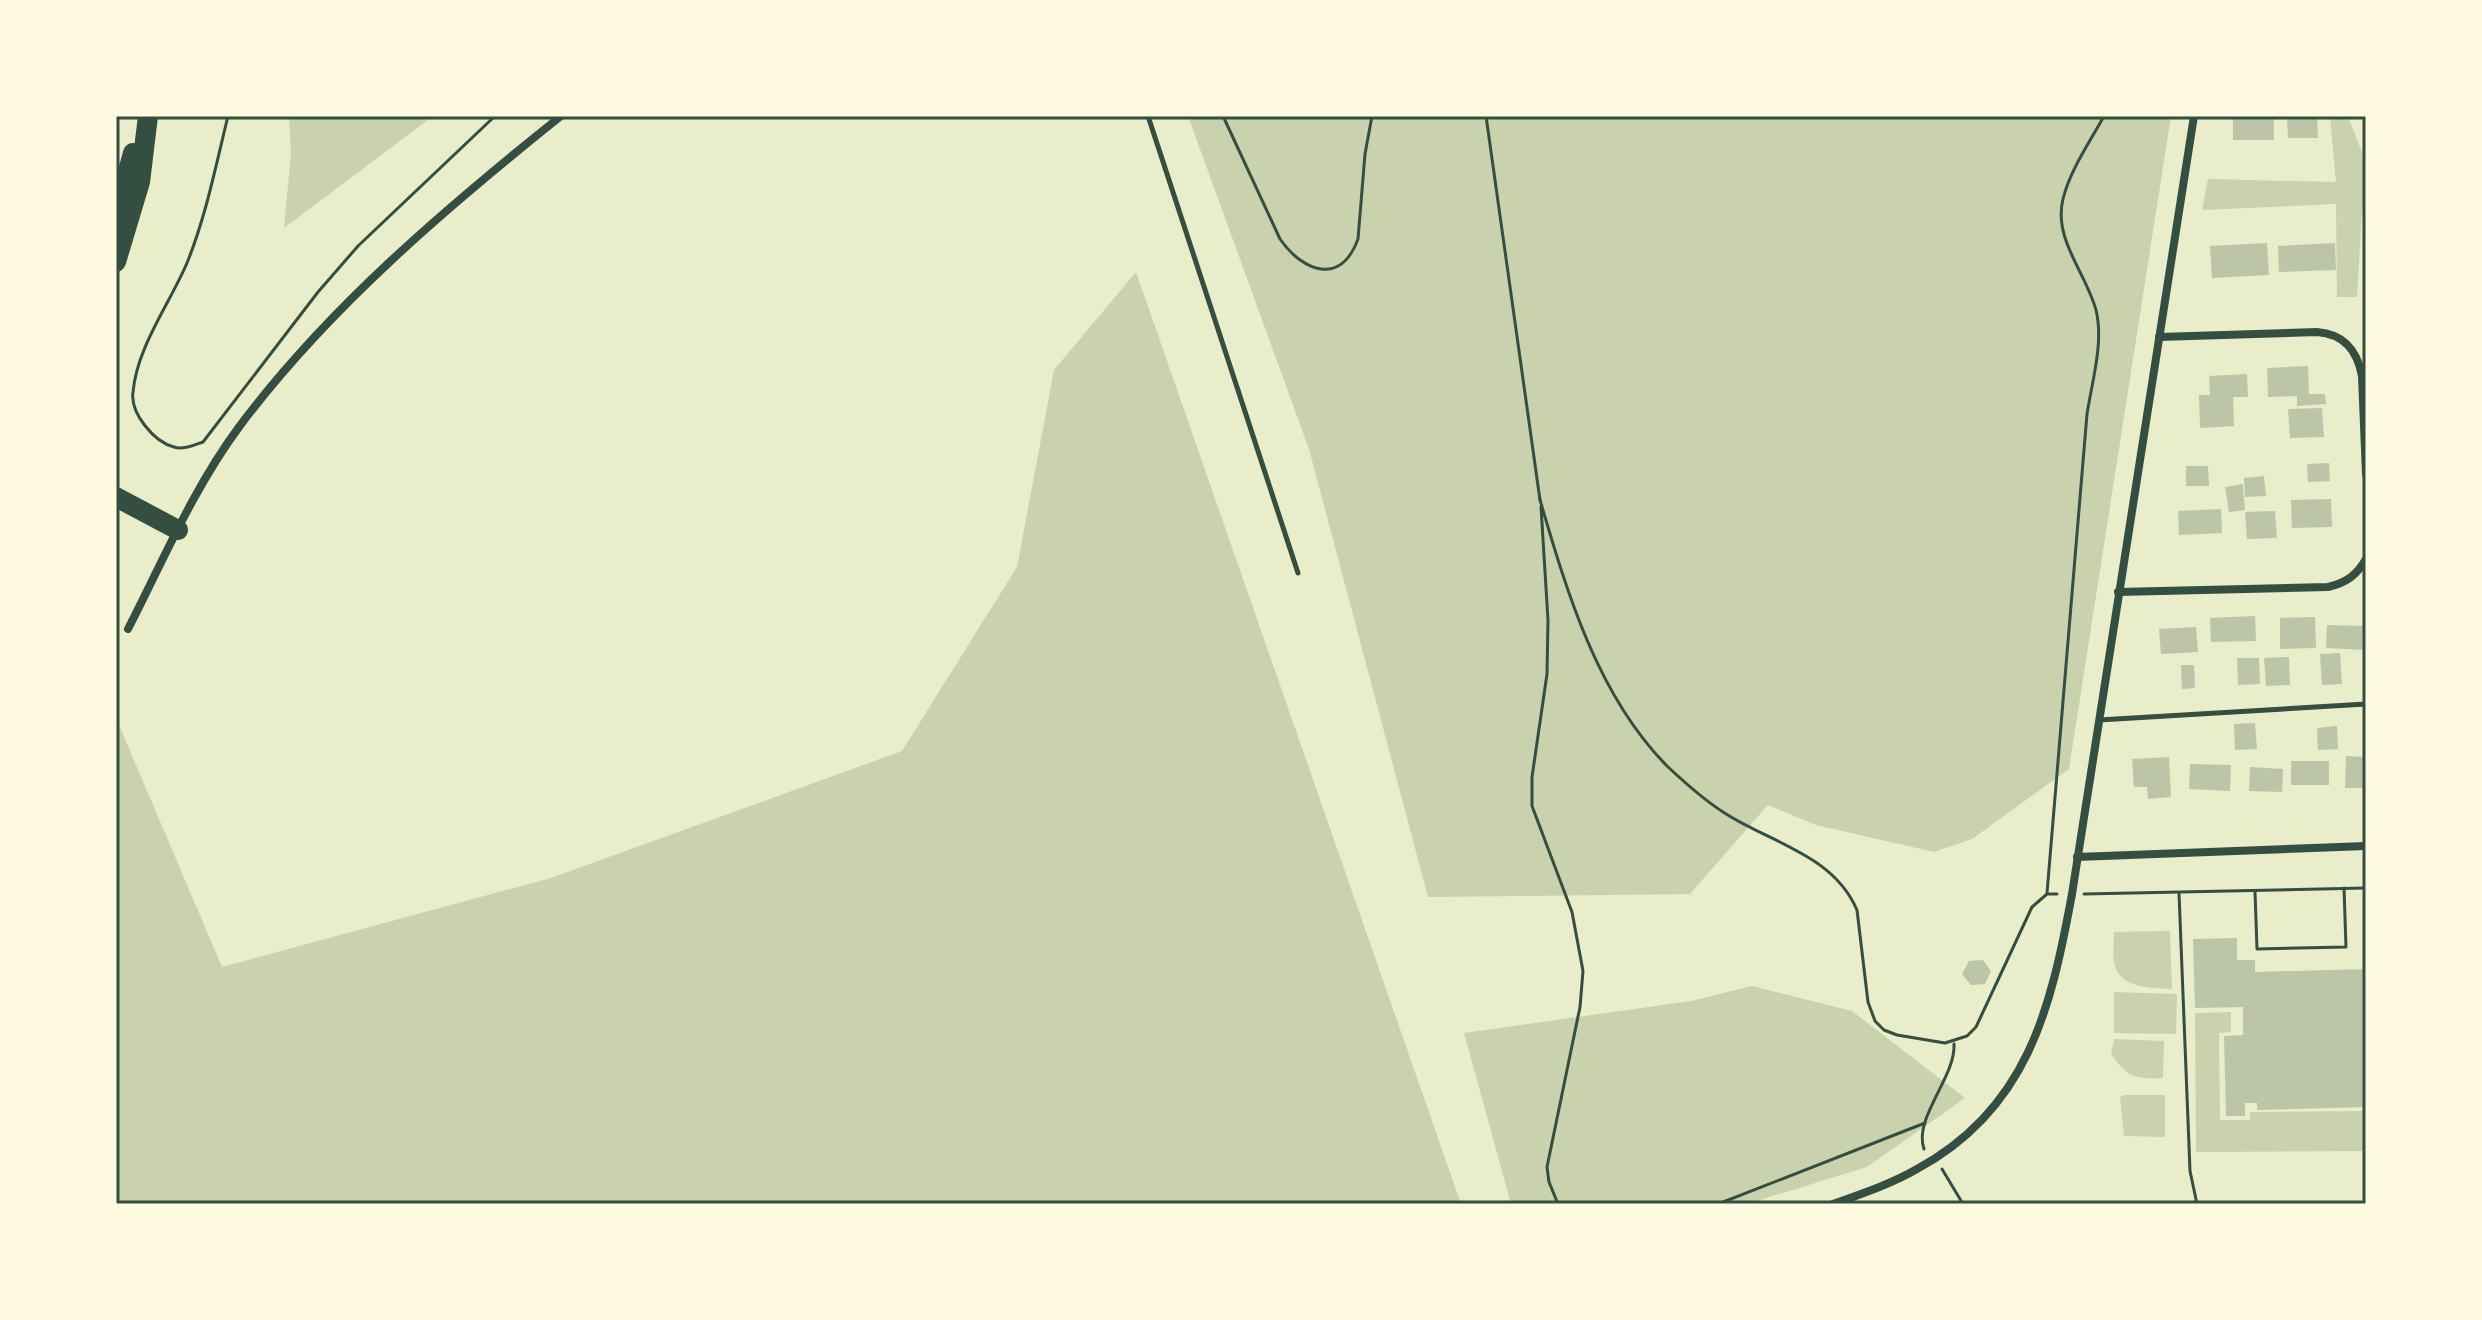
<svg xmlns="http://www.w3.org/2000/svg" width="2482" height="1320" font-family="Ubuntu,sans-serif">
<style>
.green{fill:#cad2ad}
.building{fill:#bcc5a7}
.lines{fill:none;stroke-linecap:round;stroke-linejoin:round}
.path{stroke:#344e41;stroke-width:3}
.service{stroke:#344e41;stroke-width:5}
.minor{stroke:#344e41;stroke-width:8}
.motorway{stroke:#344e41;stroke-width:20}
.neatline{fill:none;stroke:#344e41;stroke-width:3}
</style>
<rect width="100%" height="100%" fill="#e9edc9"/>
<g class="green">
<polygon points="289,116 433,116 284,228 291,153"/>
<polygon points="1188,116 2171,116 2069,769 1972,839 1934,852 1816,825 1768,805 1690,894 1428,897 1309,449"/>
<polygon points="2330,116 2348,116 2366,163 2366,209 2362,210 2357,297 2337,297 2336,204 2202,210 2208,179 2336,182"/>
<polygon points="1136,272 1461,1204 116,1204 116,718 222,967 551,878 902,751 1017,567 1054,370"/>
<path d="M2170 931 2172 989C2152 988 2122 989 2115 966 2112 956 2114 942 2114 932Z"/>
<polygon points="1752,986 1852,1011 1965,1098 1867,1167 1747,1204 1511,1204 1464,1033 1691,1001"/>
<polygon points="2114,992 2177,994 2176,1034 2114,1033"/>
<polygon points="2231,1012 2231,1032 2219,1033 2220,1120 2250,1120 2250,1112 2366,1111 2366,1151 2196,1152 2195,1013"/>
<path d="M2114 1039 2164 1041 2163 1078C2134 1079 2128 1078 2111 1054Z"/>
<polygon points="2124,1095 2165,1095 2165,1137 2124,1136 2120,1097"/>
</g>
<g class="building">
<rect x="2233" y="116" width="41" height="24"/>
<polygon points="2287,116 2317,116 2318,138 2288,138"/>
<polygon points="2267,243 2269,275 2212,278 2210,246"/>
<polygon points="2335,243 2336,270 2279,272 2278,246"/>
<polygon points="2308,366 2309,394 2325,394 2326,404 2297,406 2297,396 2268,397 2267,368"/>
<polygon points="2247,374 2248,397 2233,397 2234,426 2200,428 2199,395 2210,395 2209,376"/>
<polygon points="2322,408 2324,437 2290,438 2288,409"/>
<polygon points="2329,463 2330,481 2308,482 2307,464"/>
<polygon points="2186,466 2208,466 2209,486 2186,486"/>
<polygon points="2264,476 2266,496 2245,497 2244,478"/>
<polygon points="2243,484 2245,510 2229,512 2225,487"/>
<polygon points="2331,499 2332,527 2292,528 2291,500"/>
<polygon points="2221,509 2222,533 2179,535 2178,511"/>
<polygon points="2275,511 2277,538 2247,539 2245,512"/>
<polygon points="2255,616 2256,641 2211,642 2210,618"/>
<polygon points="2315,617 2316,648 2280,649 2280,618"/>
<polygon points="2327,625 2366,626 2366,650 2326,648"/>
<polygon points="2196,627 2198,652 2161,654 2159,629"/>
<polygon points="2340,653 2342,684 2322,685 2320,654"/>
<polygon points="2289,657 2290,685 2266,686 2264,658"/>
<polygon points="2237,658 2259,658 2260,684 2238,685"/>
<polygon points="2181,665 2194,665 2195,688 2182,689"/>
<polygon points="2255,723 2257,749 2235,750 2234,724"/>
<polygon points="2337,726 2338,749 2318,750 2317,728"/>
<polygon points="2346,756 2366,757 2366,788 2345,788"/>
<polygon points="2169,757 2171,797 2148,799 2147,787 2134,787 2132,759"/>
<rect x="2291" y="761" width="38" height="24"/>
<polygon points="2190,764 2231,765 2230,791 2189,789"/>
<polygon points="2250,767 2283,769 2282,792 2249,791"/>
<polygon points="2237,938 2237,960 2255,960 2255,972 2366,969 2366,1107 2257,1110 2257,1103 2245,1103 2245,1116 2226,1116 2224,1036 2243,1035 2243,1007 2195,1008 2193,939"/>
<polygon points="1983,960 1991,971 1985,984 1971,985 1962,974 1969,961"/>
</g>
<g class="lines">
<g class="path">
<path d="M228 116C216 165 206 216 187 263 169 305 137 347 133 392 130 413 154 442 174 447 184 450 194 445 203 442L318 292 358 246 495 116"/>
<path d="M1223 116 1280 239C1303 272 1341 286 1358 239L1365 154 1372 116"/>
<polyline points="1486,116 1540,500"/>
<path d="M1540 500C1567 592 1597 695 1667 766 1684 782 1703 799 1723 812 1770 843 1833 854 1857 910L1868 1002 1875 1021 1884 1030 1897 1035 1945 1043 1967 1036 1976 1027 2032 907 2047 894H2057"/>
<polyline points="1541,507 1548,620 1547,674 1532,777 1532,806 1572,912 1583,971 1580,1007 1547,1167 1549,1182 1558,1204"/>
<polyline points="2255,892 2257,949 2346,947 2344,888"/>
<path d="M2047 893 2087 414C2092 382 2104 342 2096 310 2086 273 2053 239 2063 199 2070 170 2090 142 2104 116"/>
<polyline points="2179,893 2190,1171 2197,1204"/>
<polyline points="2084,894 2366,888"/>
<path d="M1924 1149C1913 1118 1956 1077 1954 1044"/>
<polyline points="1942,1169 1963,1204"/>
<polyline points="1718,1204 1925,1123"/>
</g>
<g class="service">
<polyline points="1148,116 1298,573"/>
<polyline points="2099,720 2366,704"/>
</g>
<g class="minor">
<path d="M2159 337 2317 332C2344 334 2357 350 2362 376L2366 474"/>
<path d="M2118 592 2328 587C2346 583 2357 575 2366 559"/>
<path d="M128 629C163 561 193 489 239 427 327 309 446 208 561 116"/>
<polyline points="2077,857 2366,846"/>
<path d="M1833 1204C1861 1194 1891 1184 1917 1169 2028 1109 2051 1008 2072 894L2194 116"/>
</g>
<g class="motorway">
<polyline points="116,215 133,153"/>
<polyline points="116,262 140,182 148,116"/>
<polyline points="116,497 178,530"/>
</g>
</g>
<rect width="2482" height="1320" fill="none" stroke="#fefae0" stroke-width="236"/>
<rect x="118" y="118" width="2246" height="1084" class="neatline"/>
</svg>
